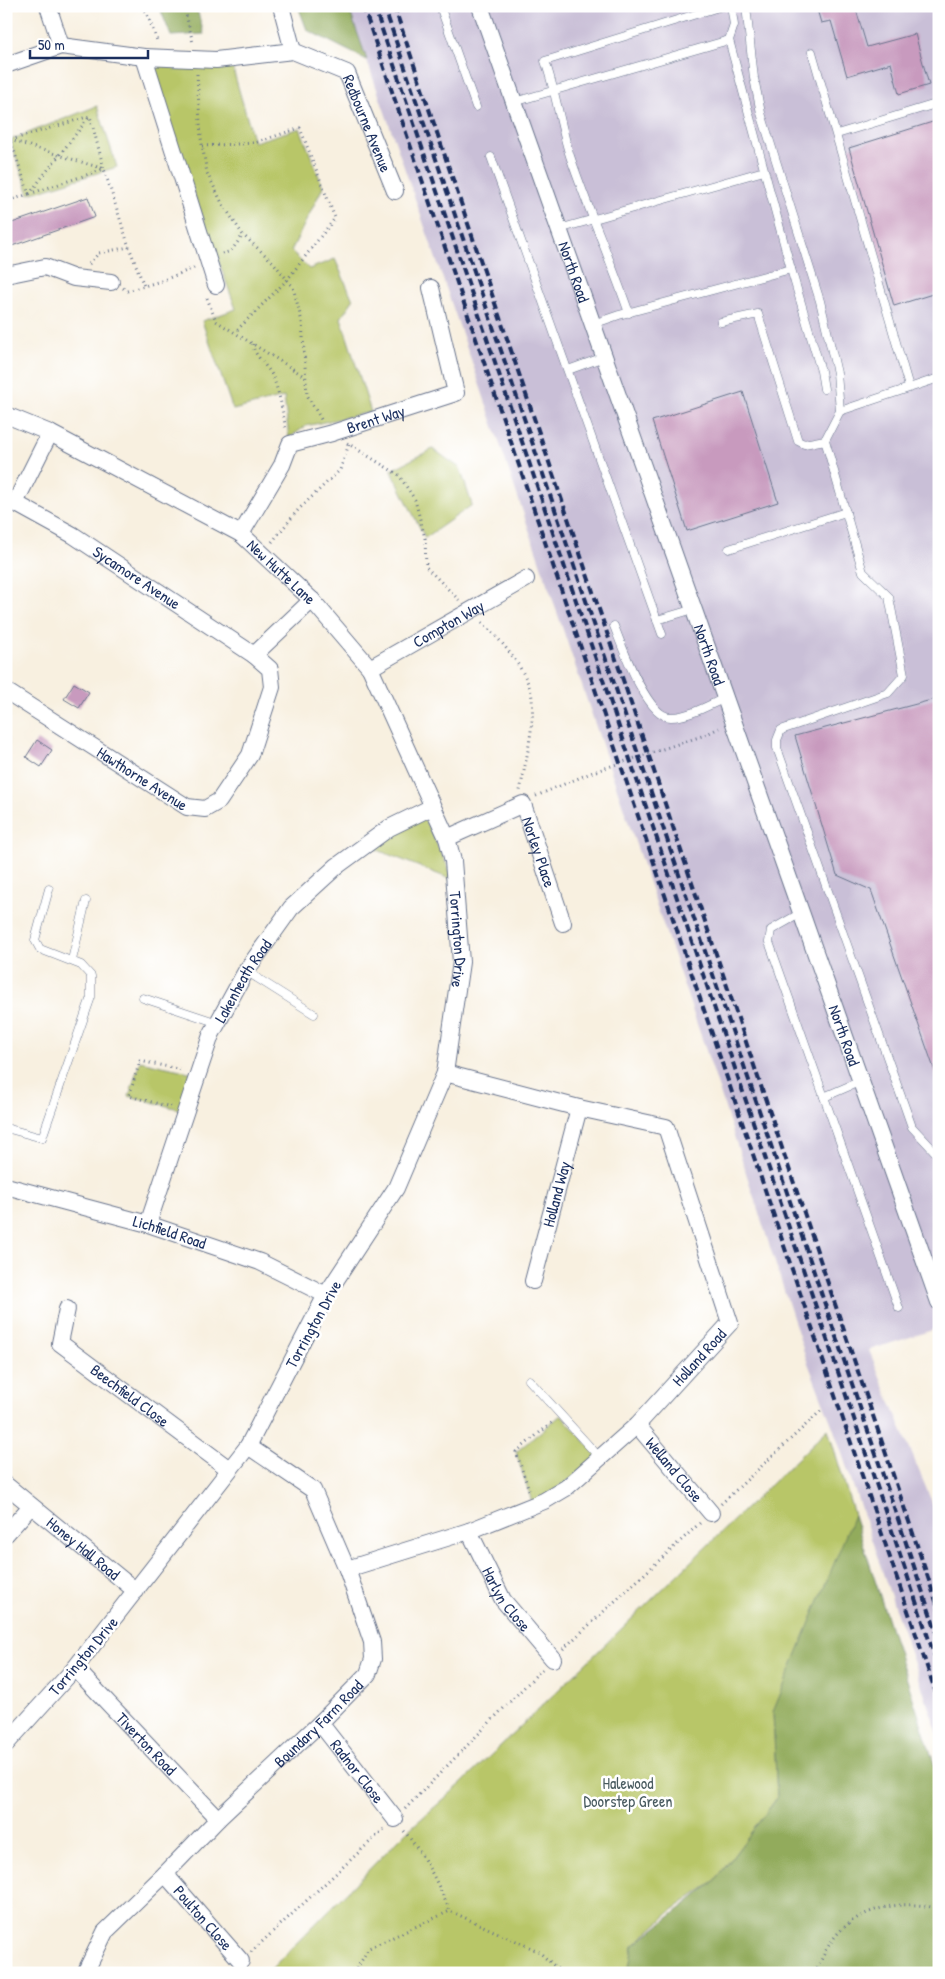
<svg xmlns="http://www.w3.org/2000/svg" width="945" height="1979" font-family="'Patrick Hand',sans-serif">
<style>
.industrial{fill:#c9bfd7}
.green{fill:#b8c668;stroke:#6a7a63}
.forest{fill:#92ab5c;stroke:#566d5d}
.building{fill:#c89abe}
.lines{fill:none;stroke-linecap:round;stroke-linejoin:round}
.lane-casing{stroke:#68738c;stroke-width:9}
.street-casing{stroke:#68738c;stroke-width:18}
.path{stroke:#68738c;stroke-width:3;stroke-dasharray:1 4;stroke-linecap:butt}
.lane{stroke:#fff;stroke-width:8}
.street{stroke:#fff;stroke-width:16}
.rail{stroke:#1b2f5e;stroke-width:4;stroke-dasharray:8 4;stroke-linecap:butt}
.labels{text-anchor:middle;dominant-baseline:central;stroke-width:5;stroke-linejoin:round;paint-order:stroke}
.street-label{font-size:16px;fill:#1b2f5e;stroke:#fff}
.park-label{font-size:16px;fill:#4a5c61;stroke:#fff}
</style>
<rect width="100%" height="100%" fill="#fff"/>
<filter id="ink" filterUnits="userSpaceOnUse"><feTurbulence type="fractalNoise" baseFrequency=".02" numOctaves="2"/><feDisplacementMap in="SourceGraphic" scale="10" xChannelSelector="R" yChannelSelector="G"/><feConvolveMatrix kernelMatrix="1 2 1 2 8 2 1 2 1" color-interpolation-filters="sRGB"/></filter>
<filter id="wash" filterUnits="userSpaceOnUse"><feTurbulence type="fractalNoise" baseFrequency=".0096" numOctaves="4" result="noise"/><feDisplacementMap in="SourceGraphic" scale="20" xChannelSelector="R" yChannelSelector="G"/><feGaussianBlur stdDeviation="1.12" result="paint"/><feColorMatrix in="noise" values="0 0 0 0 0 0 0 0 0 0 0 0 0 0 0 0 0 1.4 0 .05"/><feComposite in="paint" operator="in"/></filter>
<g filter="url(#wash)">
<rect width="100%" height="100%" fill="#f8f0e0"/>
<polygon class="industrial" points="348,6 939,6 939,1328 869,1350 939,1519 939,1737 834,1430 806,1358 714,1074 475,371"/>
<g class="green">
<polygon points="144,57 230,59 254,142 300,128 323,187 291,251 309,269 335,259 353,300 341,318 371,412 306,426 289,438 284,397 233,410 202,321 236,309"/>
<polygon points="97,106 117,167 29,194 10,140"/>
<polygon points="433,449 460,468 472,505 425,538 391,470"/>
<polygon points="421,812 455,881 365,845"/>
<polygon points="140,1061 198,1074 186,1111 129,1096"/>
<polygon points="561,1415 600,1458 533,1505 516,1452"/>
<polygon points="828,1429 854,1515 801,1669 773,1712 777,1798 714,1882 674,1909 633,1946 628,1973 267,1973 405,1833 461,1784"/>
</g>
<g class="forest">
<polygon points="159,6 196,6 204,34 171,36"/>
<polygon points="298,6 348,6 367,60 307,30"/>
<polygon points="854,1515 939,1779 939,1973 628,1973 633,1946 714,1882 777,1798 773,1712"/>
</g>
<g id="blocks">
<g class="building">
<polygon points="816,6 855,6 867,47 915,34 929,85 899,94 891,63 847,76 831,21 821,23"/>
<polygon points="939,120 939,292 894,306 849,148"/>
<polygon points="88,197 95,217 6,248 6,225"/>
<polygon points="743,392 778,502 687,531 652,421"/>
<polygon points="74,683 89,692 79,708 64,699"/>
<polygon points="939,698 939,1077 937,1077 871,890 837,875 795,736"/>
<polygon points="37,740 52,750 41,767 26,757"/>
</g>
</g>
</g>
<g filter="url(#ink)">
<use href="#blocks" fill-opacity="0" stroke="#68738c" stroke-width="1"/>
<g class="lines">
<defs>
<g id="lane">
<polyline points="440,6 476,107"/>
<polyline points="746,6 754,78 761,113 820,301 837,373 840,411 825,440 863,572 889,597 904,675 888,693 781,730 777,740 777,748 912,1127 939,1156"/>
<polyline points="729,40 734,25 731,6"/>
<polyline points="812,52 909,387"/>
<polyline points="514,102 729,40 791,269 619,315 593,324"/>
<polyline points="837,134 939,103"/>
<polyline points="491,157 662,634"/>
<polyline points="559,229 764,171"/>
<polyline points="791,269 821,371 824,389"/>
<path d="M629 313C611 261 588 209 570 156 560 125 556 92 545 61L722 6"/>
<polyline points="721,322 758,314 798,441 804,444 825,440"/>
<polyline points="568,370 604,357"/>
<polyline points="840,411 939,378"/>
<polyline points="729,549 846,512"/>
<polyline points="657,620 694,609"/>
<path d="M614 626C622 646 647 718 671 717 689 717 709 705 725 698"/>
<polyline points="801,913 771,930 769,942 899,1308"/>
<polyline points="72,960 86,901"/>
<polyline points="246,971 314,1014"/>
<polyline points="143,998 218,1023"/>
<polyline points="824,1097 861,1081"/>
<polyline points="6,1128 42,1138 91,997 91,976 81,965 40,949 35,940 49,889"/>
<polyline points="529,1380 600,1458"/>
</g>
<g id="street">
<polyline points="48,6 61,46"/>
<polyline points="281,6 293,51"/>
<path id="s1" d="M480 6 939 1302"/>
<polyline points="144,57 216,285"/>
<path id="s2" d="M6 65 61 46 144 57 216 60 293 51 347 73 395 191"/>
<polyline points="6,275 45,267 74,278 111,282"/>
<path id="s3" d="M6 415 50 433 241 534 312 600 370 668 447 838 453 861 461 962 445 1073 396 1188 326 1295 248 1446 75 1668 6 1744"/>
<path id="s4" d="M50 433 15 503 73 535 254 655 312 600"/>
<path id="s5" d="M241 534 282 465 290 444 332 433 456 393 431 288"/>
<path id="s6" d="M370 668 526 579"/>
<path id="s7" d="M6 691 187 807 205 809 219 801 250 755 272 687 270 669 254 655"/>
<path id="s8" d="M447 838 523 804 563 923"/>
<path id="s9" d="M6 1186 148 1224 260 1262 326 1295"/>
<path id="s10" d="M148 1224 211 1035 246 971 291 908 337 866 389 828 432 807"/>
<path id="s11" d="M533 1281 579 1108"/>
<path id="s12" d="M67 1309 60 1343 229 1469"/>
<path id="s13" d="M637 1425 711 1513"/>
<path id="s14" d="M6 1485 136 1591"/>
<path id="s15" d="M469 1531 503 1600 553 1659"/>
<polyline points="6,1534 31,1506"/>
<path id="s16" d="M347 1569 469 1531 544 1501 566 1488 637 1425 730 1323 666 1127 579 1108 445 1073"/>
<path id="s17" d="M75 1668 218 1819"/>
<path id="s18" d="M320 1723 395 1819"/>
<path id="s19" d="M165 1874 241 1961"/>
<path id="s20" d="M85 1973 105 1932 165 1874 218 1819 320 1723 368 1674 373 1659 372 1642 347 1569 313 1490 248 1446"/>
</g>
</defs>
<use href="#lane" class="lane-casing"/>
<use href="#street" class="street-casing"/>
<g class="path">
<polyline points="144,6 158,43"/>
<polyline points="184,6 193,43"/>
<polyline points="197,74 201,138 207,173 222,203 243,235 273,262 293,287 302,322 307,395 322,421"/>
<polyline points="6,128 29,194 6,202"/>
<polyline points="10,140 104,169 129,247 144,286"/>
<polyline points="11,140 90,116 104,169 29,194"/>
<polyline points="202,146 254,143 300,128 335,218 287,280 235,332"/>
<polyline points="29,194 90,116"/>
<polyline points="222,254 231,251 243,235"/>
<polyline points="89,264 99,253 129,247"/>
<polyline points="123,288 127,291 161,281 194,268"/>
<polyline points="207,298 216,321 304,376"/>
<path d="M253 344C253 355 268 366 273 377 280 395 283 412 286 431"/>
<polyline points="347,443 399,475 415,500 425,538 426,567 459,600"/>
<polyline points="272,542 298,510 340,470 349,444"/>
<path d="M482 622C500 639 529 672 532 698 535 725 525 764 520 791"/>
<polyline points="536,796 593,772 705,735 719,728"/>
<polyline points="171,1107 129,1096 140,1061 183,1070"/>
<polyline points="529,1490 516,1452 554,1421"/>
<polyline points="721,1504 823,1409"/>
<polyline points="563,1649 700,1523"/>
<polyline points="405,1809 542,1669"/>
<path d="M404 1831C425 1856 437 1882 450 1911"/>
<polyline points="251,1952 384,1829"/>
<polyline points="354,1973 369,1948 450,1911 538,1951 562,1973"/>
<path d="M815 1973C820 1963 825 1951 831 1942 854 1908 902 1898 939 1909"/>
<polyline points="935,1973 939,1969"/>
</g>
<use href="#lane" class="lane"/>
<use href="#street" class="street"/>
<g class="rail">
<polyline points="363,6 939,1702"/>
<polyline points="374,6 939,1669"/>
<polyline points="384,6 939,1640"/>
<polyline points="394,6 939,1610"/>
</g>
</g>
</g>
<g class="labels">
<g class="street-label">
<text stroke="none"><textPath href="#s2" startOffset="404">Redbourne Avenue</textPath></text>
<text stroke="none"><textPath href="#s1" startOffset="282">North Road</textPath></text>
<text stroke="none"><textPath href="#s5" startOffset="192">Brent Way</textPath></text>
<text stroke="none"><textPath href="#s3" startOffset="319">New Hutte Lane</textPath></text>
<text stroke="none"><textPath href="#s4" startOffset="221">Sycamore Avenue</textPath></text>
<text stroke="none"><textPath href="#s6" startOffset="90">Compton Way</textPath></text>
<text stroke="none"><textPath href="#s1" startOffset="688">North Road</textPath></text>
<text stroke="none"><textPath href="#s7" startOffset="162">Hawthorne Avenue</textPath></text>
<text stroke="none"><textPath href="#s8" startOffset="134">Norley Place</textPath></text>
<text stroke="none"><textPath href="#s3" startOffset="739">Torrington Drive</textPath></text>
<text stroke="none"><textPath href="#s10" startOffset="262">Lakenheath Road</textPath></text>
<text stroke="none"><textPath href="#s1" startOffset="1092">North Road</textPath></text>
<text stroke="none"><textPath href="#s11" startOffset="90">Holland Way</textPath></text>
<text stroke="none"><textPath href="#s9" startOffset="170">Lichfield Road</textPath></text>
<text transform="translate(313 1324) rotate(-61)">Torrington Drive</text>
<text stroke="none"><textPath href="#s16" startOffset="421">Holland Road</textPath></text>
<text stroke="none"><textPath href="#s12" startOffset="122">Beechfield Close</textPath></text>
<text stroke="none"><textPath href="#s13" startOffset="58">Welland Close</textPath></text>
<text stroke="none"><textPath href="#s14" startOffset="100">Honey Hall Road</textPath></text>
<text stroke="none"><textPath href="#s15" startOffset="78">Harlyn Close</textPath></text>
<text transform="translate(83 1656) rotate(-50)">Torrington Drive</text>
<text stroke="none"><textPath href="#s20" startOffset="344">Boundary Farm Road</textPath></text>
<text stroke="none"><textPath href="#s17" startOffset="104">Tiverton Road</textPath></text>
<text stroke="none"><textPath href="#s18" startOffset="61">Radnor Close</textPath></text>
<text stroke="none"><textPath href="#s19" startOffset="58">Poulton Close</textPath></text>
</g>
<g class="park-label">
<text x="628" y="1783">Halewood<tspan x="628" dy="18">Doorstep Green</tspan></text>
</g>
</g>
<rect width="945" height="1979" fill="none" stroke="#fff" stroke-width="25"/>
<path d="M30 50v8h118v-8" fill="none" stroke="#1b2f5e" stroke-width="2.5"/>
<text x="38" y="50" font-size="15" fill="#1b2f5e" stroke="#ffffff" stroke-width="4" paint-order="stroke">50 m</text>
</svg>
